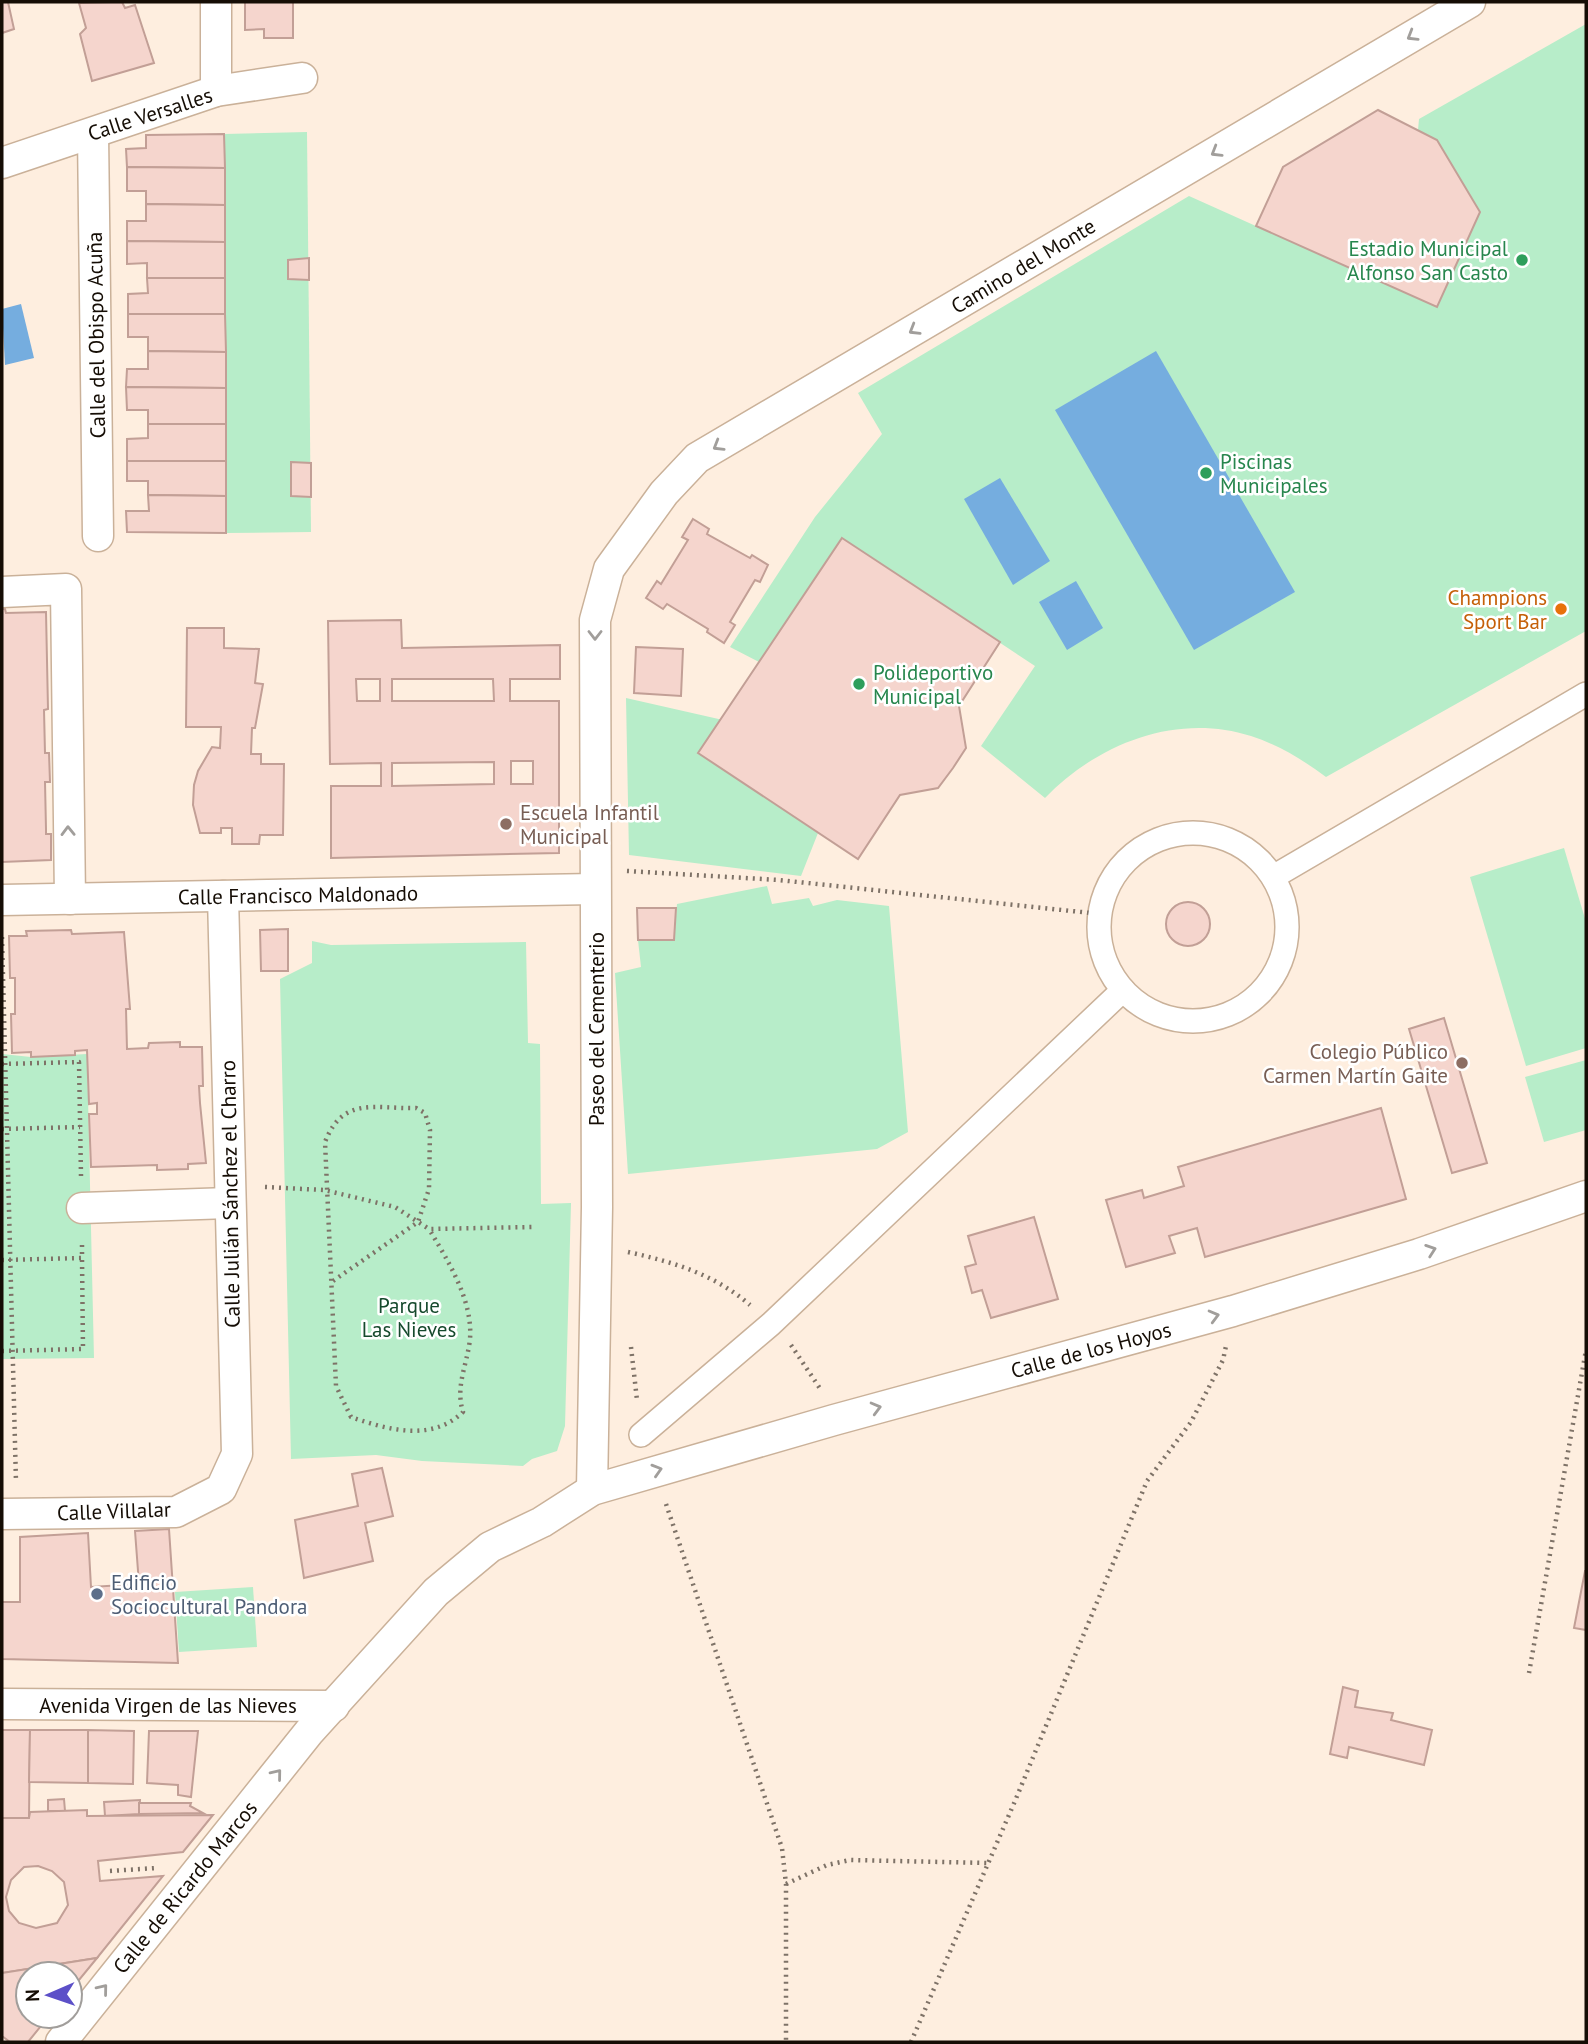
<svg xmlns="http://www.w3.org/2000/svg" width="1588" height="2044" font-family="'PT Sans',sans-serif">
<style>
.green{fill:#b7edc9}
.water{fill:#75addf}
.building{fill:#f5d5cd;stroke:#c29f96;stroke-width:2;fill-rule:evenodd}
.lines{fill:none;stroke-linecap:round;stroke-linejoin:round}
.pedestrian-casing{stroke:#cab199;stroke-width:26}
.minor-casing{stroke:#cab199;stroke-width:33}
.path{stroke:#7e7267;stroke-width:4.5;stroke-dasharray:2 5;stroke-linecap:butt}
.pedestrian{stroke:#fff;stroke-width:23}
.minor{stroke:#fff;stroke-width:30}
.oneway{stroke:#a19e9b}
.leisure-dot{fill:#2e9e5b;stroke:#fff;stroke-width:2.5}
.food-dot{fill:#e8710a;stroke:#fff;stroke-width:2.5}
.education-dot{fill:#8d6e63;stroke:#fff;stroke-width:2.5}
.service-dot{fill:#5c6f8a;stroke:#fff;stroke-width:2.5}
.labels{text-anchor:middle;dominant-baseline:central;stroke-width:5;stroke-linejoin:round;paint-order:stroke}
.street-label{font-size:21px;fill:#150d05;stroke:#fff}
.leisure-label{font-size:21px;fill:#27864d;stroke:#fff;text-anchor:start}
.food-label{font-size:21px;fill:#c56008;stroke:#fff;text-anchor:end}
.education-label{font-size:21px;fill:#785e54;stroke:#fff;text-anchor:start}
.park-label{font-size:21px;fill:#164a2d;stroke:#fff}
.service-label{font-size:21px;fill:#4e5e75;stroke:#fff;text-anchor:start}
</style>
<rect width="100%" height="100%" fill="#feeedf"/>
<g class="green">
<path d="M1586 24V631L1326 777C1303 760 1279 745 1251 736 1176 712 1097 744 1045 798L981 746 1035 666 842 538 759 662 730 647 815 517 882 434 858 393 1189 196 1437 307 1480 212 1437 140 1418 130 1419 119Z"/>
<polygon points="307,132 311,532 226,533 224,134"/>
<polygon points="626,698 723,720 699,753 818,833 801,876 629,855"/>
<polygon points="1564,848 1586,922 1586,1048 1526,1066 1470,877"/>
<polygon points="767,886 772,904 809,898 813,906 837,900 889,906 908,1132 877,1149 628,1174 615,973 641,967 638,940 674,940 677,904"/>
<polygon points="312,941 331,945 526,942 528,1043 540,1044 541,1204 571,1203 565,1426 557,1451 532,1459 523,1466 422,1461 376,1455 291,1459 280,979 312,963"/>
<polygon points="2,1054 31,1057 87,1054 94,1358 2,1359"/>
<polygon points="1586,1060 1586,1130 1544,1142 1525,1077"/>
<polygon points="253,1587 257,1647 179,1652 175,1592"/>
</g>
<g class="water">
<polygon points="21,304 34,358 5,365 2,309"/>
<polygon points="1156,351 1295,592 1194,650 1055,410"/>
<polygon points="1000,478 1050,561 1013,585 964,499"/>
<polygon points="1076,581 1103,628 1067,650 1039,602"/>
</g>
<g class="building">
<polygon points="2,2 8,2 14,29 2,33"/>
<polygon points="122,2 125,8 135,5 154,63 92,81 80,34 86,28 79,3"/>
<polygon points="245,2 293,2 293,38 264,38 264,29 245,30"/>
<polygon points="1378,110 1437,140 1480,212 1437,307 1256,226 1283,167"/>
<polygon points="224,134 225,168 127,167 126,149 146,148 146,135"/>
<polygon points="127,167 225,168 225,205 146,204 146,191 127,191"/>
<polygon points="146,204 225,205 225,242 127,241 127,221 146,221"/>
<polygon points="127,241 225,242 225,278 147,278 147,263 127,264"/>
<polygon points="309,258 309,280 288,279 288,260"/>
<polygon points="147,278 225,278 225,314 128,314 128,294 148,293"/>
<polygon points="128,314 225,314 226,352 148,351 148,337 128,337"/>
<polygon points="148,351 226,352 226,388 126,387 127,369 148,369"/>
<polygon points="126,387 226,388 226,424 148,424 148,410 127,410"/>
<polygon points="148,424 226,424 226,461 127,461 127,439 148,438"/>
<polygon points="127,461 226,461 226,496 148,495 148,481 127,481"/>
<polygon points="291,462 311,463 311,497 291,496"/>
<polygon points="148,495 226,496 226,533 127,532 126,511 149,511"/>
<polygon points="693,519 709,529 707,534 750,558 752,555 768,565 760,582 755,580 730,622 735,625 724,643 707,632 708,629 667,604 663,609 646,598 657,581 661,584 688,540 682,537"/>
<polygon points="842,538 1000,642 959,706 966,748 953,768 938,788 900,795 858,859 698,753"/>
<polygon points="2,609 5,609 6,613 46,612 48,709 44,710 45,753 49,753 50,782 45,782 46,829 46,834 51,834 51,860 2,862"/>
<path d="M401 620 402 648 560 645V679H510V701H559V853L331 858V786H381V763L330 764 328 621ZM356 679H380V701H357ZM392 679H493L494 701H392ZM511 761H533V784H511ZM494 762V784L392 786V763Z"/>
<polygon points="187,628 224,628 224,648 259,649 255,683 263,684 255,728 252,728 251,754 261,754 261,764 284,764 283,835 260,835 259,844 232,844 232,828 221,828 221,833 200,833 193,805 194,785 198,771 212,747 220,748 221,727 186,727"/>
<polygon points="636,647 683,649 681,696 634,693"/>
<circle cx="1188" cy="924" r="22"/>
<polygon points="637,908 676,908 674,940 638,940"/>
<polygon points="288,929 288,971 261,971 260,930"/>
<polygon points="71,930 72,934 124,932 130,1009 126,1009 127,1049 148,1048 149,1043 180,1042 180,1047 202,1047 203,1086 199,1086 200,1103 206,1163 188,1164 188,1169 157,1170 157,1165 91,1167 89,1114 97,1114 97,1103 89,1104 87,1050 75,1051 75,1055 31,1057 31,1052 12,1053 11,1014 15,1014 15,978 10,978 9,936 27,936 26,931"/>
<polygon points="1444,1018 1487,1163 1452,1173 1409,1029"/>
<polygon points="1381,1108 1406,1199 1205,1257 1197,1228 1169,1236 1175,1253 1126,1267 1106,1200 1142,1190 1144,1198 1184,1186 1178,1167"/>
<polygon points="1034,1217 1058,1299 991,1318 982,1290 972,1293 965,1267 976,1264 968,1236"/>
<polygon points="382,1468 393,1516 365,1523 373,1561 304,1578 295,1520 358,1506 352,1474"/>
<polygon points="169,1529 178,1663 2,1659 2,1602 20,1602 20,1537 88,1533 91,1587 139,1584 135,1531"/>
<polygon points="1585,1571 1586,1571 1586,1630 1574,1628"/>
<polygon points="1343,1687 1358,1691 1355,1707 1393,1713 1391,1720 1432,1730 1424,1765 1349,1747 1347,1758 1330,1754"/>
<polygon points="2,1730 30,1730 29,1818 2,1818"/>
<polygon points="30,1730 88,1730 88,1783 29,1782"/>
<polygon points="88,1730 134,1731 133,1784 88,1783"/>
<polygon points="149,1731 198,1731 191,1797 178,1795 178,1785 147,1783"/>
<polygon points="64,1799 65,1811 48,1811 48,1800"/>
<polygon points="140,1800 139,1814 105,1816 104,1802"/>
<polygon points="139,1803 191,1803 190,1806 203,1813 139,1814"/>
<path d="M87 1810V1816L213 1815 183 1852 98 1861 100 1881 163 1876 97 1958 2 1973V1818H29L30 1812ZM38 1866 52 1871 64 1882 68 1905 57 1923 36 1928 19 1923 9 1911 6 1897 11 1880 24 1867Z"/>
<polygon points="97,1958 70,1991 70,1974 28,1974 28,2016 49,2016 28,2042 10,2042 2,2036 2,1973"/>
</g>
<g class="lines">
<defs>
<g id="pedestrian">
<circle cx="1193" cy="927" r="94"/>
<polyline points="1273,877 1586,694"/>
<polyline points="641,1435 771,1324 1123,990"/>
</g>
<g id="minor">
<polyline points="216,91 216,2"/>
<polyline points="93,133 98,536"/>
<polyline points="2,163 216,91 302,78"/>
<polyline points="2,592 66,589 70,899"/>
<polyline points="2,900 595,889"/>
<polyline points="82,1208 229,1203"/>
<polyline points="592,1490 597,1207 595,620 609,569 664,493 697,458 1470,2"/>
<polyline points="2,1514 176,1512 221,1489 237,1454 223,896"/>
<polyline points="2,1704 334,1706"/>
<polyline points="61,2042 309,1732 436,1592 490,1547 542,1522 592,1490 834,1420 1233,1311 1419,1254 1586,1196"/>
</g>
</defs>
<use href="#pedestrian" class="pedestrian-casing"/>
<use href="#minor" class="minor-casing"/>
<g class="path">
<polyline points="627,871 779,880 1100,914"/>
<polyline points="2,937 16,1482"/>
<polyline points="2,1064 79,1062 81,1176"/>
<polyline points="2,1129 80,1127"/>
<polyline points="265,1187 324,1190 395,1207 429,1229 532,1227"/>
<path d="M628 1252C673 1262 714 1274 750 1305"/>
<polyline points="2,1260 82,1258 82,1240"/>
<path d="M333 1281 418 1222 429 1189 430 1130 425 1113 416 1108C374 1109 343 1096 325 1142L336 1386 351 1417C388 1430 432 1442 463 1412 455 1386 467 1366 470 1339 473 1300 448 1261 429 1229"/>
<polyline points="791,1345 821,1390"/>
<polyline points="631,1347 637,1400"/>
<polyline points="2,1351 83,1349 82,1258"/>
<polyline points="666,1504 782,1848 786,1884 786,2042"/>
<polyline points="1529,1673 1586,1350"/>
<polyline points="110,1871 156,1868"/>
<polyline points="786,1884 827,1865 850,1860 989,1863"/>
<polyline points="911,2042 1015,1801 1147,1481 1191,1422 1223,1360 1226,1346"/>
</g>
<use href="#pedestrian" class="pedestrian"/>
<use href="#minor" class="minor"/>
</g>
<defs><path id="oneway-chevron" d="M-2-3.5L2.5 0L-2 3.5" fill="none" stroke-width="1.6" stroke-linecap="round" stroke-linejoin="round" transform="scale(1.75)"/></defs>
<g class="oneway">
<use href="#oneway-chevron" transform="translate(1412 36) rotate(149)"/>
<use href="#oneway-chevron" transform="translate(1216 152) rotate(149)"/>
<use href="#oneway-chevron" transform="translate(914 330) rotate(149)"/>
<use href="#oneway-chevron" transform="translate(718 446) rotate(149)"/>
<use href="#oneway-chevron" transform="translate(595 635) rotate(90)"/>
<use href="#oneway-chevron" transform="translate(68 831) rotate(-91)"/>
<use href="#oneway-chevron" transform="translate(1431 1250) rotate(-19)"/>
<use href="#oneway-chevron" transform="translate(1214 1316) rotate(-15)"/>
<use href="#oneway-chevron" transform="translate(876 1408) rotate(-15)"/>
<use href="#oneway-chevron" transform="translate(657 1470) rotate(-17)"/>
<use href="#oneway-chevron" transform="translate(277 1774) rotate(-51)"/>
<use href="#oneway-chevron" transform="translate(103 1989) rotate(-51)"/>
</g>
<g class="leisure-dot">
<circle cx="1522" cy="260" r="7"/>
<circle cx="1206" cy="473" r="7"/>
<circle cx="859" cy="684" r="7"/>
</g>
<circle class="food-dot" cx="1561" cy="609" r="7"/>
<g class="education-dot">
<circle cx="506" cy="824" r="7"/>
<circle cx="1462" cy="1063" r="7"/>
</g>
<circle class="service-dot" cx="97" cy="1594" r="7"/>
<g class="labels">
<g class="street-label">
<text transform="translate(150 114) rotate(-18)">Calle Versalles</text>
<text transform="translate(1023 266) rotate(-31)">Camino del Monte</text>
<text transform="translate(96 335) rotate(-91)">Calle del Obispo Acuña</text>
<text transform="translate(298 895) rotate(-1)">Calle Francisco Maldonado</text>
<text transform="translate(596 1029) rotate(-90)">Paseo del Cementerio</text>
<text transform="translate(230 1194) rotate(-91)">Calle Julián Sánchez el Charro</text>
<text transform="translate(1091 1350) rotate(-15)">Calle de los Hoyos</text>
<text transform="translate(114 1511) rotate(-2)">Calle Villalar</text>
<text x="168" y="1705">Avenida Virgen de las Nieves</text>
<text transform="translate(185 1887) rotate(-51)">Calle de Ricardo Marcos</text>
</g>
<g class="leisure-label">
<text x="1508" y="248" text-anchor="end">Estadio Municipal<tspan x="1508" dy="24">Alfonso San Casto</tspan></text>
<text x="1220" y="461">Piscinas<tspan x="1220" dy="24">Municipales</tspan></text>
<text x="873" y="672">Polideportivo<tspan x="873" dy="24">Municipal</tspan></text>
</g>
<g class="food-label">
<text x="1547" y="597">Champions<tspan x="1547" dy="24">Sport Bar</tspan></text>
</g>
<g class="education-label">
<text x="520" y="812">Escuela Infantil<tspan x="520" dy="24">Municipal</tspan></text>
<text x="1448" y="1051" text-anchor="end">Colegio Público<tspan x="1448" dy="24">Carmen Martín Gaite</tspan></text>
</g>
<g class="park-label">
<text x="409" y="1305">Parque<tspan x="409" dy="24">Las Nieves</tspan></text>
</g>
<g class="service-label">
<text x="111" y="1582">Edificio<tspan x="111" dy="24">Sociocultural Pandora</tspan></text>
</g>
</g>
<rect width="1588" height="2044" fill="none" stroke="#150d05" stroke-width="7"/>
<g transform="translate(49 1995) rotate(268)"><circle r="33" fill="#ffffff" stroke="#a19e9b" stroke-width="2"/>
<path d="M0-5L12 26L0 18L-12 26Z" fill="#5c50c8"/>
<text y="-10" font-size="19" font-weight="bold" text-anchor="middle" fill="#150d05">N</text>
</g>
</svg>
